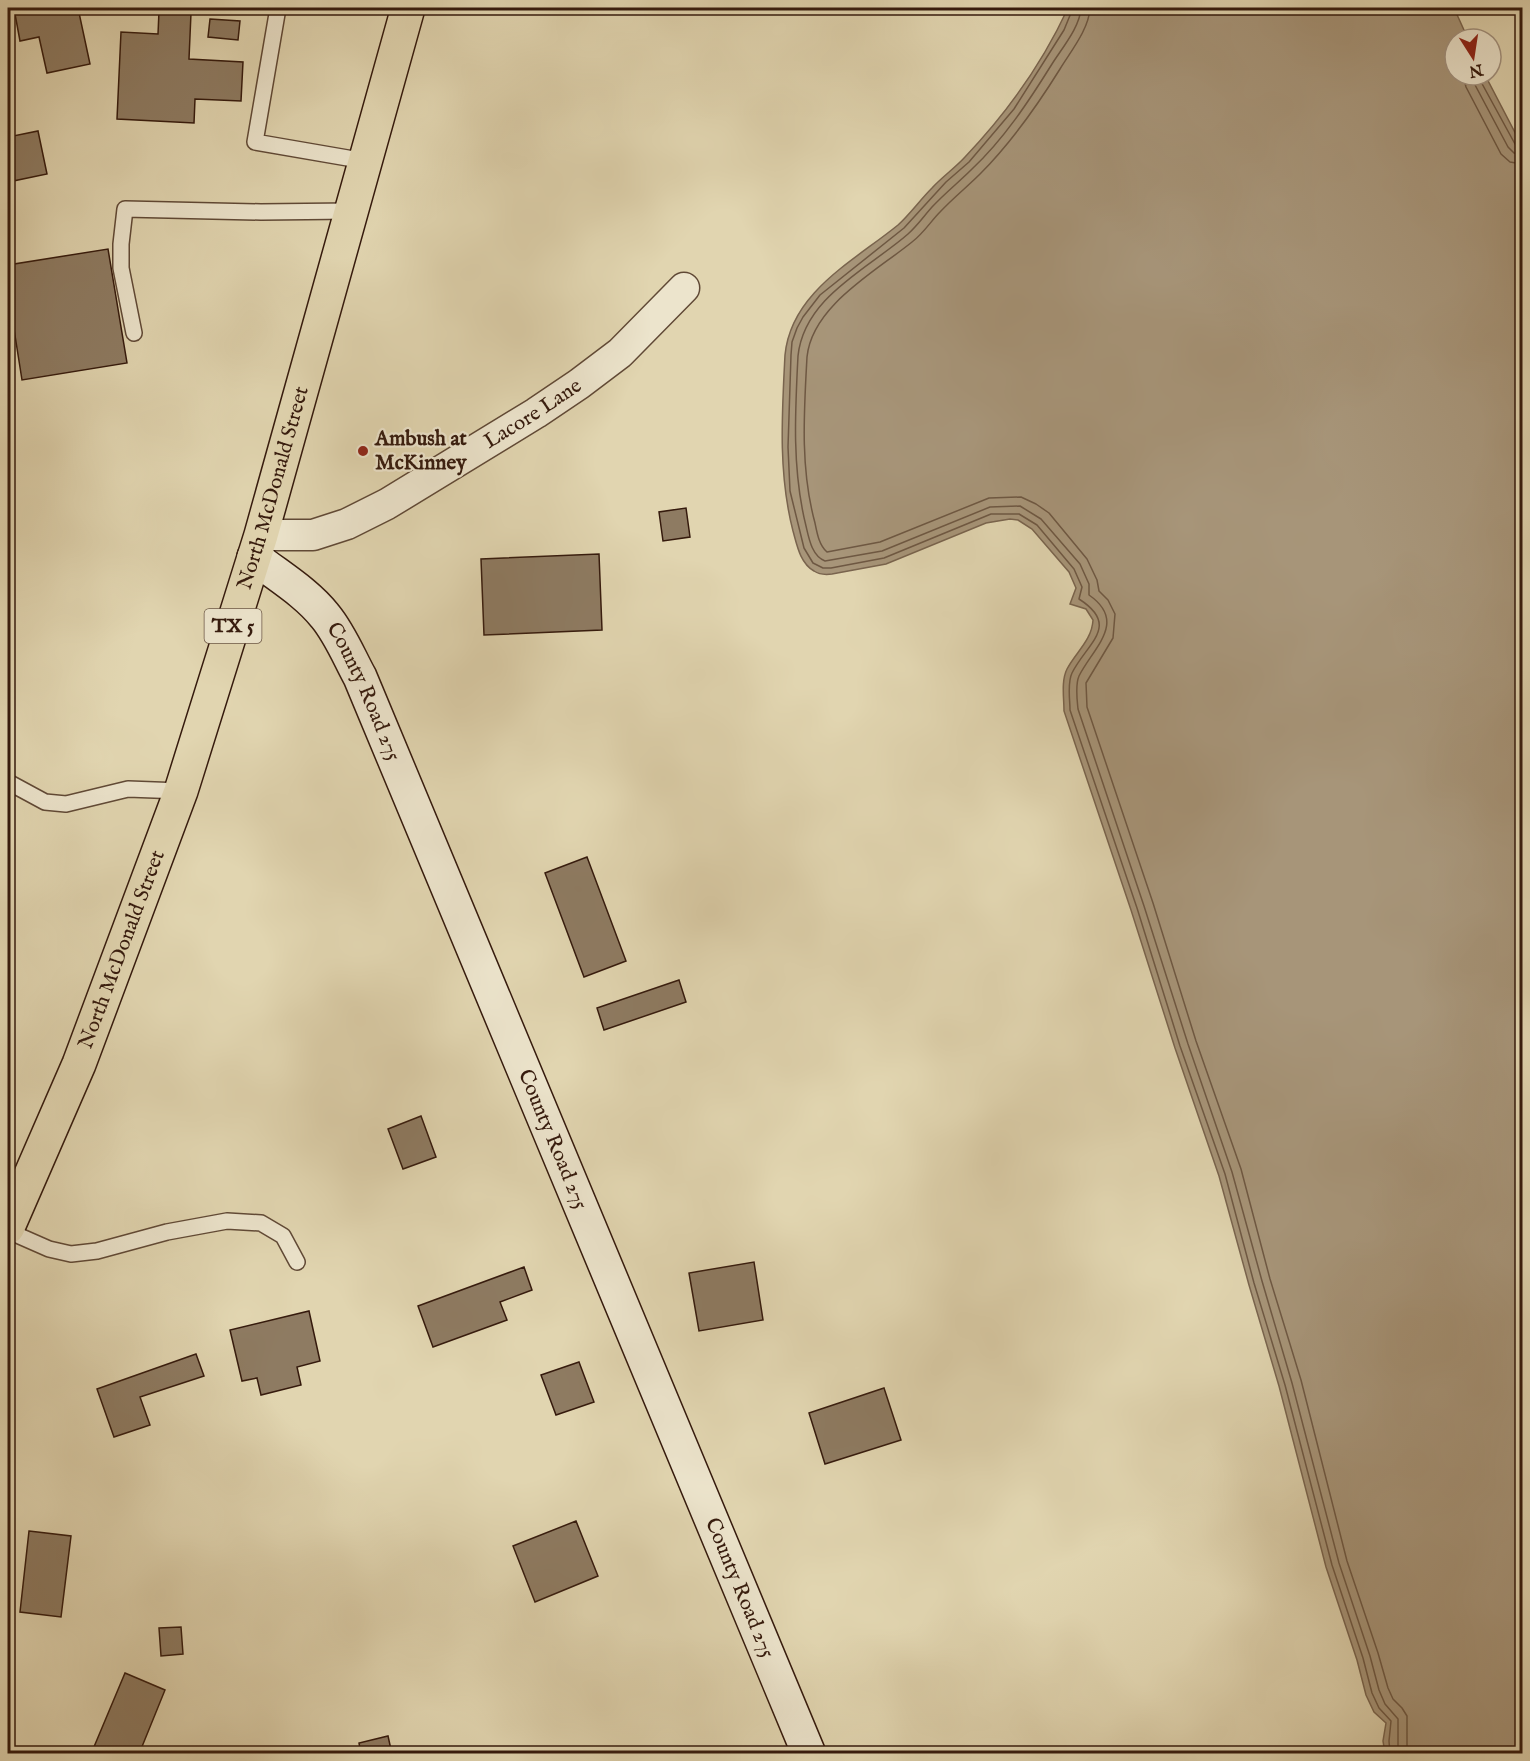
<svg xmlns="http://www.w3.org/2000/svg" width="1530" height="1761" font-family="'IM FELL English',serif">
<style>
.water{fill:#a79579;stroke:#79644e;stroke-width:1.5}
.lines{fill:none;stroke-linecap:round;stroke-linejoin:round}
.shore{stroke:#6e5843;stroke-width:1.5}
.building{fill:#8e7b62;stroke:#351a0d;stroke-width:1.5}
.lane-casing{stroke:#604936;stroke-width:18}
.street-casing{stroke:#604936;stroke-width:33}
.secondary-casing{stroke:#351a0d;stroke-width:36}
.primary-casing{stroke:#351a0d;stroke-width:36}
.lane{stroke:#ece4cc;stroke-width:15}
.street{stroke:#ece4cc;stroke-width:30}
.secondary{stroke:#ece4cc;stroke-width:33}
.primary{stroke:#e1d5b0;stroke-width:33}
.poi-dot{fill:#8f2418;stroke:#ece4cc;stroke-width:2}
.labels{text-anchor:middle;dominant-baseline:central;stroke-width:4.5;stroke-linejoin:round;paint-order:stroke}
.shield{fill:#ece4cc;stroke:#6c5746;stroke-width:1.5}
.shield-label{font-size:20px;font-weight:bold;fill:#351a0d}
.street-label{font-size:21px;fill:#351a0d;stroke:#ece4cc}
.poi-label{font-size:21px;font-weight:bold;fill:#351a0d;stroke:#ece4cc;text-anchor:start}
</style>
<rect width="100%" height="100%" fill="#e1d5b0"/>
<filter id="stains"><feTurbulence type="fractalNoise" baseFrequency=".00333" numOctaves="4"/><feColorMatrix values="0 0 0 0 .2 0 0 0 0 .09 0 0 0 0 .02 0 0 0 .5 -.17"/></filter>
<radialGradient id="worn" r=".72"><stop offset=".6" stop-color="#630" stop-opacity="0"/><stop offset="1" stop-color="#630" stop-opacity=".3"/></radialGradient>
<path class="water" d="M1068 8H1454L1468 39H1455V75H1485L1522 146V1753H1385L1383 1741 1386 1723 1374 1712 1366 1695 1357 1660 1326 1567 1279 1386 1249 1285 1219 1176 1175 1048 1131 910 1064 711C1064 698 1061 681 1067 669 1076 652 1092 640 1093 620L1086 609 1070 604 1076 588 1069 572 1032 529 1018 520 1010 519 986 523 886 564 832 574C825 575 820 575 814 571 800 563 797 545 793 531 778 473 782 414 785 355 791 292 854 261 898 225 910 214 920 200 932 188 942 177 955 168 965 157 1006 114 1043 62 1068 8Z"/>
<g class="lines">
<g class="shore">
<path d="M1073 8 1064 30 1014 109 969 162 946 182 904 228 820 295 803 317 797 328 792 342 791 355 788 447 790 491 804 548 813 563 823 568H831L884 558 991 514H1019L1037 525 1074 569 1082 587 1079 599C1121 626 1087 643 1072 673 1067 683 1070 699 1070 710L1137 908 1180 1046 1225 1174 1254 1283 1285 1385 1332 1565 1363 1658 1372 1693 1379 1708 1391 1721 1389 1741 1390 1754"/>
<path d="M1081 8C1080 27 1062 48 1052 64 1029 101 1004 139 972 169 959 182 945 193 932 207 924 216 917 226 908 234 868 269 804 297 798 356 795 413 792 470 806 526 809 539 812 556 825 561L882 551 990 507 1020 506 1041 519 1080 564 1089 584V595C1128 622 1093 648 1079 676 1075 685 1077 699 1078 709L1144 906 1188 1044 1232 1172 1262 1281 1292 1383 1339 1563 1370 1656 1379 1690 1385 1704 1398 1719V1754"/>
<path d="M1090 8C1089 29 1071 51 1060 69 1037 106 1011 143 980 174 967 187 953 198 940 212 931 221 923 234 912 242 875 272 812 306 807 357 804 412 800 468 815 523 817 533 819 545 827 552L880 542 989 498 1021 497 1036 504 1049 513 1087 559 1097 580 1099 591 1108 600 1115 614 1113 638 1086 683 1087 707 1153 903 1196 1041 1241 1169 1270 1279 1301 1380 1347 1561 1378 1653 1388 1688 1393 1699 1402 1708 1407 1716V1754"/>
<polyline points="1463,75 1466,87 1501,154 1510,162 1522,164"/>
<polyline points="1472,75 1474,83 1508,147 1514,153 1522,155"/>
<polyline points="1480,75 1480,80 1515,144 1522,147"/>
</g>
</g>
<g class="building">
<polygon points="44,8 78,8 90,64 47,73 39,37 20,41 15,14"/>
<polygon points="159,11 191,13 189,59 243,62 241,101 195,99 194,123 117,119 121,32 158,34"/>
<polygon points="210,19 240,21 238,40 208,37"/>
<polygon points="38,131 47,174 13,181 8,153 8,137"/>
<polygon points="108,249 127,363 22,380 8,291 8,265"/>
<polygon points="686,508 690,537 663,541 659,512"/>
<polygon points="599,554 602,630 484,635 481,559"/>
<polygon points="587,857 626,961 584,977 545,873"/>
<polygon points="679,980 686,1002 604,1030 597,1008"/>
<polygon points="421,1116 436,1157 403,1169 388,1129"/>
<polygon points="754,1262 763,1320 699,1331 689,1273"/>
<polygon points="524,1267 532,1290 500,1302 507,1320 433,1347 418,1306"/>
<polygon points="309,1311 320,1361 297,1367 301,1385 261,1395 257,1378 242,1381 230,1330"/>
<polygon points="196,1354 204,1376 140,1397 150,1425 114,1437 97,1389"/>
<polygon points="579,1362 594,1402 556,1415 541,1375"/>
<polygon points="884,1388 901,1440 825,1464 809,1413"/>
<polygon points="576,1521 598,1576 535,1602 513,1546"/>
<polygon points="29,1531 71,1536 61,1617 20,1612"/>
<polygon points="181,1627 183,1654 161,1656 159,1628"/>
<polygon points="125,1673 165,1690 139,1754 91,1754"/>
<polygon points="388,1736 392,1754 361,1754 359,1743"/>
</g>
<g class="lines">
<defs>
<g id="lane">
<polyline points="278,8 255,142 365,161"/>
<polyline points="134,333 121,268 121,244 125,209 261,212 351,211"/>
<polyline points="8,782 45,802 66,804 128,789 181,791"/>
<polyline points="8,1231 49,1249 71,1254 97,1251 167,1232 227,1221 261,1223 283,1236 297,1262"/>
</g>
<g id="street">
<path id="s1" d="M261 535H313L347 524 387 504 536 413 579 384 620 353 684 288"/>
</g>
<g id="secondary">
<path id="s2" d="M254 557C278 576 306 592 325 616 340 634 349 657 360 677L809 1754"/>
</g>
<g id="primary">
<path id="s3" d="M8 1227 79 1064 181 791 261 535 408 8"/>
</g>
</defs>
<use href="#lane" class="lane-casing"/>
<use href="#street" class="street-casing"/>
<use href="#secondary" class="secondary-casing"/>
<use href="#primary" class="primary-casing"/>
<use href="#lane" class="lane"/>
<use href="#street" class="street"/>
<use href="#secondary" class="secondary"/>
<use href="#primary" class="primary"/>
</g>
<circle class="poi-dot" cx="363" cy="451" r="6"/>
<g class="labels">
<rect class="shield" x="204.5" y="609" width="57" height="34" rx="4.5"/>
<g class="shield-label">
<text x="233" y="626">TX 5</text>
</g>
<g class="street-label">
<text stroke="none"><textPath href="#s1" startOffset="304">Lacore Lane</textPath></text>
<text stroke="none"><textPath href="#s3" startOffset="786">North McDonald Street</textPath></text>
<text stroke="none"><textPath href="#s2" startOffset="178">County Road 275</textPath></text>
<text stroke="none"><textPath href="#s3" startOffset="300">North McDonald Street</textPath></text>
<text stroke="none"><textPath href="#s2" startOffset="664">County Road 275</textPath></text>
<text stroke="none"><textPath href="#s2" startOffset="1150">County Road 275</textPath></text>
</g>
<g class="poi-label">
<text x="375" y="439">Ambush at<tspan x="375" dy="24">McKinney</tspan></text>
</g>
</g>
<rect width="1530" height="1761" fill="none" stroke="#e1d5b0" stroke-width="30"/>
<rect x="9" y="9" width="1512" height="1743" fill="none" stroke="#351a0d" stroke-width="3"/>
<rect x="15" y="15" width="1500" height="1731" fill="none" stroke="#351a0d" stroke-width="1.5"/>
<g transform="translate(1473 57) rotate(168)"><circle r="28" fill="#ece4cc" stroke="#a39380" stroke-width="1.5"/>
<path d="M0-4.5L10 22L0 15L-10 22Z" fill="#8f2418"/>
<text y="-9" font-size="16" font-weight="bold" text-anchor="middle" fill="#351a0d">N</text>
</g>
<rect width="100%" height="100%" filter="url(#stains)"/>
<rect width="100%" height="100%" fill="url(#worn)"/>
</svg>
